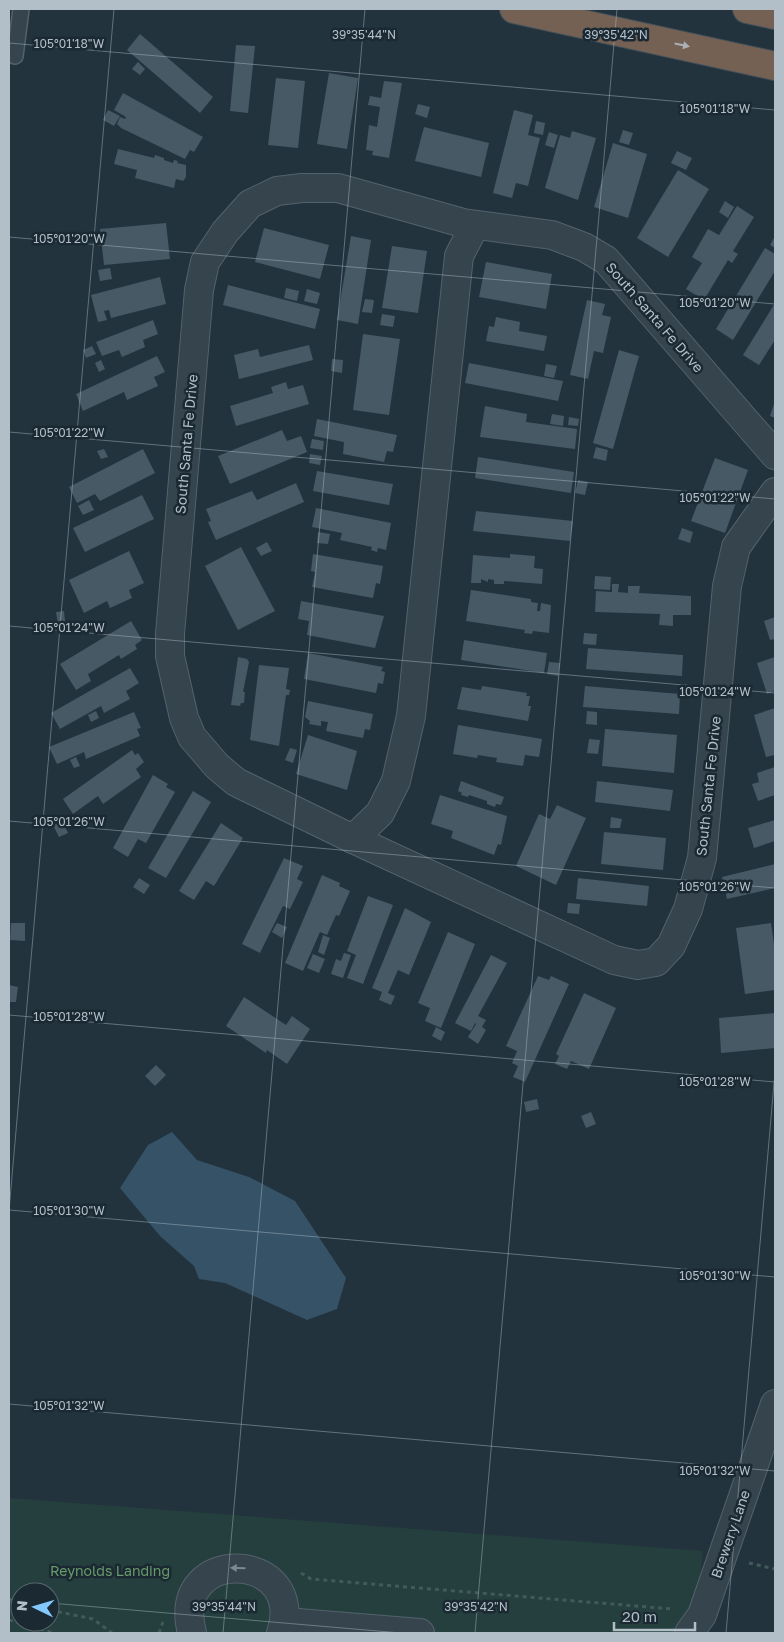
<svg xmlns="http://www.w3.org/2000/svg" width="784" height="1642" font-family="'Golos Text',sans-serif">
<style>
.green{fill:#243f3d;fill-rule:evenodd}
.water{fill:#355266}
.building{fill:#465964}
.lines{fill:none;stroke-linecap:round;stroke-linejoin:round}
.lane-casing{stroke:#54626c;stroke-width:18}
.street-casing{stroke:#54626c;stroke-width:30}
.highway-casing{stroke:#414f59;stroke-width:30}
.path{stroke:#425b59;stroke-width:3;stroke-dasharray:4 4;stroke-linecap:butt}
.lane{stroke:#36444e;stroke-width:15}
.street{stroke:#36444e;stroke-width:28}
.highway{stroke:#746153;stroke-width:28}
.oneway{fill:#a9b1b7}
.oneway2{fill:#7a8892}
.ticks{fill:none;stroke:#b2bfc9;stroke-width:1;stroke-opacity:0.45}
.labels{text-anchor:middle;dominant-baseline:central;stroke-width:5;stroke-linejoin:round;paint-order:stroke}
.street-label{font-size:14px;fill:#b2bfc9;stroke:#1b2933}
.park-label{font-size:14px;fill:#689b6a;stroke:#1b2933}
.ticks-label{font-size:12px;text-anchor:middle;fill:#b2bfc9;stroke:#1b2933;stroke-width:5;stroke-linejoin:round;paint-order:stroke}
</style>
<rect width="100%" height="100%" fill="#22333e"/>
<path class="green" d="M9 1498 703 1551 694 1633H9ZM20 1592H50V1622H20Z"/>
<polygon class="water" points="172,1132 197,1160 249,1177 295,1201 346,1278 337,1309 307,1320 225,1283 199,1279 194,1266 160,1236 120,1188 148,1145"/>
<g class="building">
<polygon points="140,34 213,97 200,113 127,50"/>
<polygon points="236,45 255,46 248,113 230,111"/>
<polygon points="138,62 145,69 140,75 132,69"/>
<polygon points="329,73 358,78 347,149 317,144"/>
<polygon points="276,78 305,81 298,148 268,145"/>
<polygon points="384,81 402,83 389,158 372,155 373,151 366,150 369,125 377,127 380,107 368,105 370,96 381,98"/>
<polygon points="123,93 203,137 194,152 190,150 185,159 121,128 117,124 120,117 125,119 126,117 114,110"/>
<polygon points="418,104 430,107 427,118 415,114"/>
<polygon points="108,110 120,116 114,126 103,120"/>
<polygon points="514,110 533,115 528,135 540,138 528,186 516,183 512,198 493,193"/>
<polygon points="536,121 545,123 543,135 534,133"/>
<polygon points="424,127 489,143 481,177 415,161"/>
<polygon points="623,130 633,133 629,145 619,142"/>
<polygon points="572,131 596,138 578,200 545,188 560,135 570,138"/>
<polygon points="549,132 558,135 554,148 545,145"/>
<polygon points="613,143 647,154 628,218 594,207"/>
<polygon points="118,149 154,158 155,155 164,158 164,160 173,163 174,160 178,161 177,163 186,165 186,177 183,181 176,179 174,188 135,178 137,170 114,164"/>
<polygon points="677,151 692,158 686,170 671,163"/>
<polygon points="678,170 709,189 668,257 637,238"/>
<polygon points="725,201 734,207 728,218 719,212"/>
<polygon points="737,206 754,217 733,251 738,254 732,263 728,260 704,300 686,289 702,263 692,257 708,229 719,235"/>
<polygon points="166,223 170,259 104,265 100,229"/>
<polygon points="264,228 329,245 320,279 255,262"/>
<polygon points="351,236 371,240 358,324 337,320"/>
<polygon points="775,236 775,248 770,245"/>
<polygon points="392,246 427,251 418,313 382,308"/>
<polygon points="765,248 775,254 775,271 733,340 716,329"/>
<polygon points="486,262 552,274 546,309 479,297"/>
<polygon points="110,268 112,279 100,281 98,270"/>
<polygon points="160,277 166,304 111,318 109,310 104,311 107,320 98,322 91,295"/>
<polygon points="228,285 320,309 315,329 223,305"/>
<polygon points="286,288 299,291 297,301 284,298"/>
<polygon points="307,289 320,293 317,304 304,301"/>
<polygon points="365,299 374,300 372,313 362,312"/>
<polygon points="587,300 605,304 602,315 611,317 603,353 594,351 588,379 570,375"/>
<polygon points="775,303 775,340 759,365 743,355"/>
<polygon points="382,314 395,316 393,327 380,325"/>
<polygon points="496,317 520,322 519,331 547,336 544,351 486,341 489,326 494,327"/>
<polygon points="153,320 158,334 143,340 145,347 122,357 119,350 102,356 96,342"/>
<polygon points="363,334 400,339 389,415 353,410"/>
<polygon points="309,345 313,360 239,379 234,355 258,349 260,357"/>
<polygon points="92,346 96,354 86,358 83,350"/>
<polygon points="619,350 639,356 613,449 593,443"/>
<polygon points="157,356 165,372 154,377 158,386 127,400 124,392 83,411 76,394"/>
<polygon points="332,359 343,360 342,373 331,371"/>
<polygon points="101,360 105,369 99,372 95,363"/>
<polygon points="469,363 563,381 558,401 465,383"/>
<polygon points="546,364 557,366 554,378 544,376"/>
<polygon points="286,382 288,389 303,385 309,404 236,426 230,406 273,393 271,387"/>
<polygon points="775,401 775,418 770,416"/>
<polygon points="485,406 527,414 526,422 577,429 575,449 480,437"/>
<polygon points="552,414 564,416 563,426 550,424"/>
<polygon points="569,417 579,419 578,426 568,425"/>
<polygon points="317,419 397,435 393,452 387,451 384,462 343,454 344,442 314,436"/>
<polygon points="282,430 287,441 301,436 307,452 230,484 218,456"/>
<polygon points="312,439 324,441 323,450 310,448"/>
<polygon points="596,447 608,450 606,461 593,458"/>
<polygon points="104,449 108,457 101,459 97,451"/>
<polygon points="143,449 155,473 100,501 95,494 77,503 69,487"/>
<polygon points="310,454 322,456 320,465 309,463"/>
<polygon points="478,457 574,472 571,493 475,478"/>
<polygon points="715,458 748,470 725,533 691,521"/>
<polygon points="317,471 393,484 389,505 313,491"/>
<polygon points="578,480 588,482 585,495 575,493"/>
<polygon points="296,483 304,502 216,540 208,522 211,521 206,509 252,491 257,500"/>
<polygon points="142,495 154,519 85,552 73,528"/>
<polygon points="89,500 94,510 83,515 78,506"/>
<polygon points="316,508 391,523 386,550 378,548 377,552 371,550 372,547 340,540 342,533 312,527"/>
<polygon points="476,511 573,521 570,541 473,531"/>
<polygon points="682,528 693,532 690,543 678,539"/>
<polygon points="318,532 330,534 328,544 317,543"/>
<polygon points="267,542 272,551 261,556 256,548"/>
<polygon points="241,547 275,611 238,630 205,566"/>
<polygon points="129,551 144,583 129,590 132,598 110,608 107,601 84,613 69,580"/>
<polygon points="313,554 383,566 380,584 376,583 373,598 312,587 315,572 311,571"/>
<polygon points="510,554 535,556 534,568 543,569 542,584 504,581 504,584 494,584 494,580 488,579 488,582 481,579 481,583 471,583 473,555 510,558"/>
<polygon points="595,576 611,577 610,590 594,589"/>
<polygon points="612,584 619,584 618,592 628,593 628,586 640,586 639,593 691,596 691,615 673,615 673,626 659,625 660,614 595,612 596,591 612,592"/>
<polygon points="471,590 531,599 531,602 538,603 537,611 540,611 541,603 551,605 549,633 533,631 532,634 524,633 525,630 466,621"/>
<polygon points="301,601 384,616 375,648 307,635 309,621 298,619"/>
<polygon points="64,611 65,622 58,624 56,612"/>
<polygon points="775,617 775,639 770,640 764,621"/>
<polygon points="131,621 142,640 135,645 137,649 121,659 119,655 88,674 91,681 76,690 60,664"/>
<polygon points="584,633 597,634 596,645 583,644"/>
<polygon points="464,640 547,653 544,673 461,660"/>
<polygon points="588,648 683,655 682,676 586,669"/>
<polygon points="308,653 383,667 381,671 385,672 383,684 378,683 376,693 304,679"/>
<polygon points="238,657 247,659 249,662 243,692 245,692 244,703 241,703 240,706 231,705"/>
<polygon points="775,657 775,691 767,694 757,663"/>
<polygon points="549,662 560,663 558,676 547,674"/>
<polygon points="259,665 289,668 286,689 290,690 289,695 286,695 279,746 250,740"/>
<polygon points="130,668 139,683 126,691 130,699 104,713 101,706 60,729 51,713"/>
<polygon points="482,686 527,693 526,696 530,696 528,706 531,706 528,721 457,709 462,687 481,690"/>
<polygon points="585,686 680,694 679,714 583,707"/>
<polygon points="308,701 373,714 370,730 365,729 363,738 326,731 328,722 321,721 321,726 309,724 310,721 305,717"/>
<polygon points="775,708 775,755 766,757 754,715"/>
<polygon points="96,711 99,718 91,722 88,715"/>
<polygon points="587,711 597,712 597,725 586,724"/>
<polygon points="134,712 141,728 137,729 140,736 86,759 84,752 57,764 49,747"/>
<polygon points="458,725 542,739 539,757 525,755 523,766 496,762 497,758 478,755 477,758 453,754"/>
<polygon points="605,729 677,735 674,773 602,766"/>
<polygon points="308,735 357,751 347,790 296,774"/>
<polygon points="589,739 600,740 598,754 587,753"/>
<polygon points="290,748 297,750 293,763 285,760"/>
<polygon points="132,750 135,755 138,753 144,762 136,769 141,777 103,804 98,796 73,814 63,799"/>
<polygon points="76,757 80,766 74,768 70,760"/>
<polygon points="775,767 775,795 758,801 752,784 759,782 757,773"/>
<polygon points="153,775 168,784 166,787 175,792 146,843 138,839 128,857 113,848"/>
<polygon points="461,781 504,797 501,805 496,804 495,807 487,804 487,801 469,795 468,797 461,795 462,793 458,791"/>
<polygon points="597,781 673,790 670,811 595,802"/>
<polygon points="193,791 211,802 166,878 148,868"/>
<polygon points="440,795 507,816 501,845 498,844 494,855 451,838 453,831 431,824"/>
<polygon points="557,805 586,818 556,885 516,866 539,814 550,819"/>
<polygon points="611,817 622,819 620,828 610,828"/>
<polygon points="775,820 775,841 754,848 748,828"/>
<polygon points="63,822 68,833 59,837 54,827"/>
<polygon points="221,823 243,838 214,886 206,881 194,900 179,891"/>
<polygon points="604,832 666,838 663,870 601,864"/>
<polygon points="284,858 303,866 297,879 303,882 290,909 283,906 260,953 242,944"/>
<polygon points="775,864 775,888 727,899 722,877"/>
<polygon points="322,875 340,883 339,886 350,891 339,916 336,915 327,935 320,932 303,971 285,963"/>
<polygon points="139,878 150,885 144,894 133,887"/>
<polygon points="578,878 649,886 647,906 576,899"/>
<polygon points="368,896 393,905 363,984 347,978 356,955 347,951"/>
<polygon points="568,903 580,904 579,914 567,913"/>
<polygon points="405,908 431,922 409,975 398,970 388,993 395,996 391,1005 379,1000 382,992 372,988"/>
<polygon points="11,923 25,923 25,941 10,940"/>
<polygon points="277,923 287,927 282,938 272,932"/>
<polygon points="771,923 775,952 775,990 745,994 736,928"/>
<polygon points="448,932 475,944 441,1028 425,1021 430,1008 418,1003"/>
<polygon points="323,935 330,938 324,955 318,952"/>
<polygon points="344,953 351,955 343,978 331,974 336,959 341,961"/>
<polygon points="313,954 325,959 319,973 307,968"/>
<polygon points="491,955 507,963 478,1016 486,1020 482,1027 486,1030 478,1044 468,1037 476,1024 475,1023 471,1031 455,1023"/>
<polygon points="538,976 549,980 551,976 569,984 525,1082 513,1077 518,1066 512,1063 517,1051 506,1046"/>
<polygon points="9,985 18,987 16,1002 9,1002"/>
<polygon points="584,993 616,1008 589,1069 571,1061 567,1069 555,1064 559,1056 556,1054"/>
<polygon points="244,997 286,1025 292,1016 310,1029 287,1064 267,1050 266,1053 226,1026"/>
<polygon points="775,1013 775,1048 721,1053 719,1018"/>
<polygon points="436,1027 445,1032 441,1041 432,1036"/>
<polygon points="156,1065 166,1075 155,1086 145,1076"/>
<polygon points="537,1099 539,1109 526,1112 524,1102"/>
<polygon points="591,1112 596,1124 586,1128 581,1116"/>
</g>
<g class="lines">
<defs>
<polyline id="lane" points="15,56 21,9"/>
<g id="street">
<polyline points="775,455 606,260 584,247 552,235 463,223 338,188 302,188 277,191 250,204 225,232 205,262 199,290 170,634 170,656 184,718 192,737 217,766 236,782 353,839 614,960 638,965 656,962 671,946 688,909 702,858 727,586 736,547 775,492"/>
<polyline points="353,839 380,813 396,781 411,716 459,256 475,225"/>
<polyline points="285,1622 420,1633"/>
<path d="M192 1633C169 1543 308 1551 281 1633"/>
<polyline points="689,1633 702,1615 775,1404"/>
</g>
<g id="highway">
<polyline points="514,9 775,66"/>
<polyline points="747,9 775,15"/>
</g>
</defs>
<use href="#lane" class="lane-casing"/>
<use href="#street" class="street-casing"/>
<use href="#highway" class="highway-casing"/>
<g class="path">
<polyline points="749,1563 775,1569"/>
<polyline points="301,1573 311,1579 672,1609"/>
<polyline points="9,1601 20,1603"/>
<polyline points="50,1610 93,1619 112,1633"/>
<polyline points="9,1620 54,1633"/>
<polyline points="159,1633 163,1622"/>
</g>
<use href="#lane" class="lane"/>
<use href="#street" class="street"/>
<use href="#highway" class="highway"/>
</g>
<defs><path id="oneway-solid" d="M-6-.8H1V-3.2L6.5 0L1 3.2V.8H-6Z" transform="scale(1.25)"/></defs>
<use class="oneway" href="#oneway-solid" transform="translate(682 45) rotate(12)"/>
<use class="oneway2" href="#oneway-solid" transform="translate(238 1568) rotate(-178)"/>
<path class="ticks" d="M9 43 775 110M9 237 775 304M9 432 775 499M9 626 775 693M9 821 775 888M9 1015 775 1082M9 1210 775 1277M9 1211 114 9M9 1404 775 1471M9 1599 20 1600M50 1603 401 1633M223 1633 365 9M475 1633 617 9M726 1633 775 1072"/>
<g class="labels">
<g class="street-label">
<text transform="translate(655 317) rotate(49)">South Santa Fe Drive</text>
<text transform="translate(186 444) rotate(-85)">South Santa Fe Drive</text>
<text transform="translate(708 786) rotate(-84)">South Santa Fe Drive</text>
<text transform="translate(730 1534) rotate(-71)">Brewery Lane</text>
</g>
<g class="park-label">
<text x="110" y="1570">Reynolds Landing</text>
</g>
</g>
<g class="ticks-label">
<text x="364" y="39">39°35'44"N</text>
<text x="616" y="39">39°35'42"N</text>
<text x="69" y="48">105°01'18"W</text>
<text x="715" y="113">105°01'18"W</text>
<text x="69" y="243">105°01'20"W</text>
<text x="715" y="307">105°01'20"W</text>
<text x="69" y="437">105°01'22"W</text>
<text x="715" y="502">105°01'22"W</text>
<text x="69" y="632">105°01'24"W</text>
<text x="715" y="696">105°01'24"W</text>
<text x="69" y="826">105°01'26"W</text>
<text x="715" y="891">105°01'26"W</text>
<text x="69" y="1021">105°01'28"W</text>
<text x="715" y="1086">105°01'28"W</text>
<text x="69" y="1215">105°01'30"W</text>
<text x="715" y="1280">105°01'30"W</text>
<text x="69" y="1410">105°01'32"W</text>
<text x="715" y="1475">105°01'32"W</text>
<text x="224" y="1611">39°35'44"N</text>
<text x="476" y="1611">39°35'42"N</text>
</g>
<rect width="784" height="1642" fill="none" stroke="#b2bfc9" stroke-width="20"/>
<g transform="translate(35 1607) rotate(275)"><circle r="24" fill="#1b2933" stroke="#57656f"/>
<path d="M0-4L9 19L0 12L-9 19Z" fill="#83c9fd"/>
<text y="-8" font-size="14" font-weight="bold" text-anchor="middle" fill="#b2bfc9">N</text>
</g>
<path d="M614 1622v8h81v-8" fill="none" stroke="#b2bfc9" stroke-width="2.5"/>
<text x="622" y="1622" font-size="15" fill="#b2bfc9" stroke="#1b2933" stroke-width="4" paint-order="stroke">20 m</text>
</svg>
